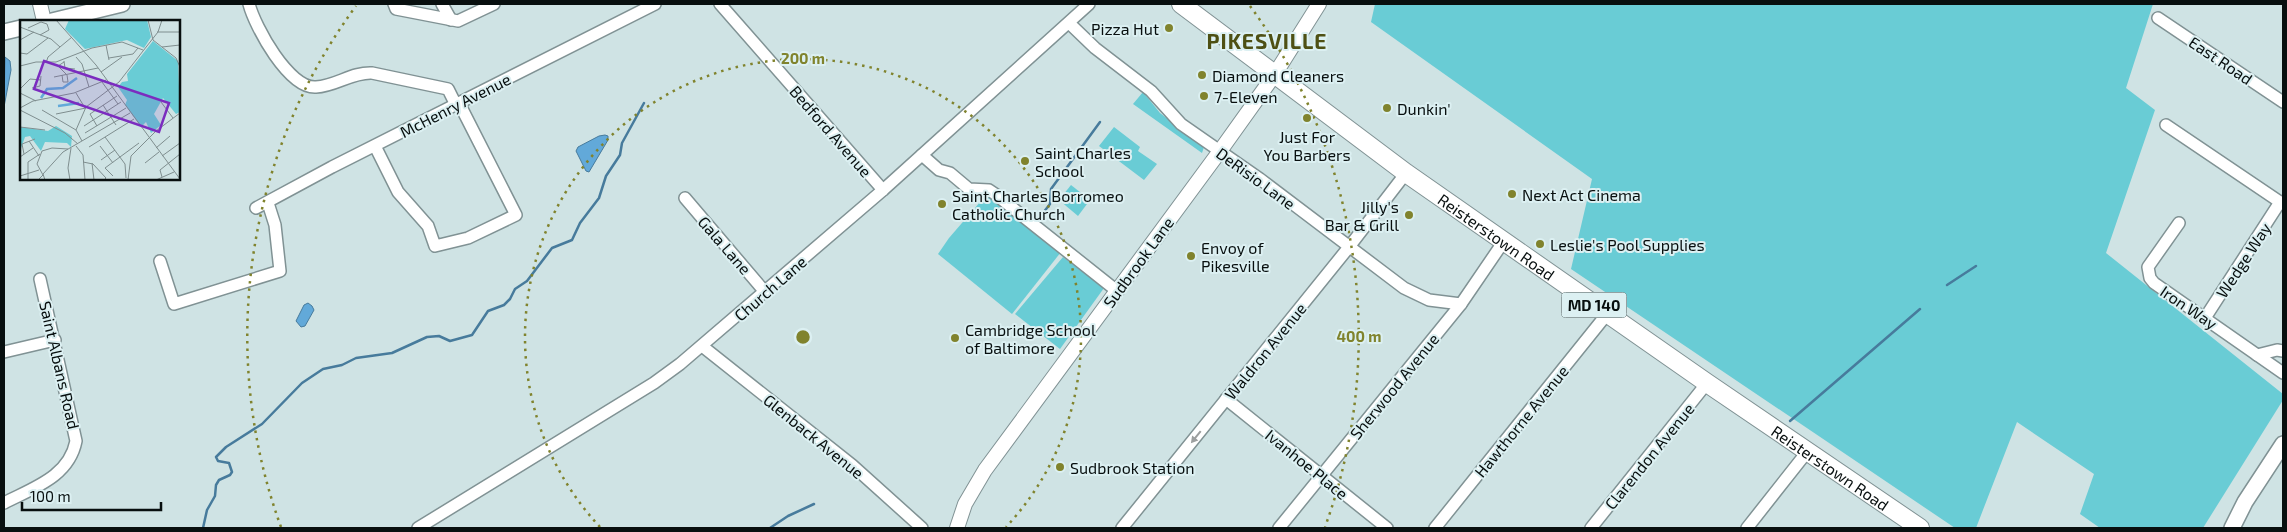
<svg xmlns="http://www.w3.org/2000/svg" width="2287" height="532" font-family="'Exo 2',sans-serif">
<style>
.green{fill:#69ccd5}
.water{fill:#62a9d9;stroke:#477b9c}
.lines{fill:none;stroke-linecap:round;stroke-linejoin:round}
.stream{stroke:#477b9c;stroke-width:2.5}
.minor-casing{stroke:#809294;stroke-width:14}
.tertiary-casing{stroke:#809294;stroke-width:16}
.secondary-casing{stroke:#809294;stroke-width:18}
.primary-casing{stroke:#809294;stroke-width:20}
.minor{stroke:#fff;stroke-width:11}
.tertiary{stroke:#fff;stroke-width:14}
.secondary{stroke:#fff;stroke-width:15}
.primary{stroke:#fff;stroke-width:18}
.oneway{fill:#9c9f9f}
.ring{fill:none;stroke:#80832d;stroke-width:2.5;stroke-dasharray:2.5 5}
.poi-dot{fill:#80832d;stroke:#dcf0f2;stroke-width:2}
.labels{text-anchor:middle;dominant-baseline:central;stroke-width:4;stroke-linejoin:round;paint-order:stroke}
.shield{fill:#dcf0f2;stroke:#485253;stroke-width:1}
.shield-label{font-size:15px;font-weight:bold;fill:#080f0f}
.poi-label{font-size:16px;fill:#080f0f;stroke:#dcf0f2;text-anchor:start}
.street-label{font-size:16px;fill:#080f0f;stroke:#dcf0f2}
.district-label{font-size:21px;font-weight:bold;letter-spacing:1px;fill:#4e5014;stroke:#dcf0f2}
.inset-river{fill:none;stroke:#62a9d9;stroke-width:2.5}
.inset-road{fill:none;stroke:#7f8e8f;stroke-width:1}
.view{fill:#7b2cbf;fill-opacity:0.15;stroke:#7b2cbf;stroke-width:2.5}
.inset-edge{fill:none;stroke:#080f0f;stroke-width:2.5}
.centre{fill:#80832d;stroke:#dcf0f2;stroke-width:2.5}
.ring-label{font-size:15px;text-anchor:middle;font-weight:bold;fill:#80832d;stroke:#dcf0f2;stroke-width:4;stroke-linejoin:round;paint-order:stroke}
</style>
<rect width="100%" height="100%" fill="#cfe3e4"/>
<g class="green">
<polygon points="1375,4 2153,4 2126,88 2155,110 2106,253 2283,394 2283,400 2203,528 2100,528 2080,514 2094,474 2017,422 1976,528 1955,528 1571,269 1592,179 1371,22"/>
<polygon points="1143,92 1160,113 1204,147 1202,153 1133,104"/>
<polygon points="1114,127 1140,147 1138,151 1157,164 1144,180 1099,146"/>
<polygon points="1071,185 1090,200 1078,216 1059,200"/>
<polygon points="987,194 1061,252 1012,314 938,254 949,238"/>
<polygon points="1063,257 1104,288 1060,349 1015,314"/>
</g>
<g class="water">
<polygon points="5,57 10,61 11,70 4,107"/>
<polygon points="605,135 608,136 608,140 589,172 586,171 576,151 578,147 599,136"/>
<polygon points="308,303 312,306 314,310 305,326 301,327 296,321 304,305"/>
</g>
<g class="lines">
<g class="stream">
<polyline points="1036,222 1050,204 1051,189 1100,122"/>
<polyline points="1947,285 1976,266"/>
<polyline points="1790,421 1920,309"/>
<polyline points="203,528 207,510 215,496 216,485 219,480 230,475 232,472 229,463 218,461 216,457 226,447 262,424 302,383 323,369 342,365 356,358 392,353 427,337 439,336 450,341 472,335 488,311 504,305 510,299 515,289 527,281 552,248 572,240 580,223 599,198 606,176 620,155 622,143 644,103"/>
<polyline points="770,528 788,516 814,504"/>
</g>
<defs>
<g id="minor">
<path d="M249 4C255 27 289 89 316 87 336 86 352 72 372 73L448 89 456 105"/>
<polyline points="394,4 396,9 458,21 494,4"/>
<polyline points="442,4 451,20"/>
<polyline points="720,4 883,190"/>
<polyline points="2158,18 2283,102"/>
<polyline points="1069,23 1095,48 1151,91 1181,124 1260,179 1404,288 1429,300 1461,304"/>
<polyline points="2166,125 2283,204"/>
<polyline points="375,146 398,192 428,226 435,246 468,238 516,215 459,103"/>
<polyline points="922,155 939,170 950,173 969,189 989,190 995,194 1117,291"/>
<polyline points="685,198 765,292"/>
<polyline points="256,208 332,167 655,4"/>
<polyline points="2179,223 2148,267 2150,278 2154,283 2283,373"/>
<polyline points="160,261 174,304 280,271 275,225 268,203"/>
<polyline points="2205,318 2280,202"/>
<polyline points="702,346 852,465 922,528"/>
<polyline points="4,352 55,340"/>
<polyline points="2257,355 2277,350 2283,351"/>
<polyline points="1226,399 1387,528"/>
<path d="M4 503C33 488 69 477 76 441L40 279"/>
<polyline points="418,528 654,383 680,364 883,190 1089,4"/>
<polyline points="1122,528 1349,247 1406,173"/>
<polyline points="1279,528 1461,304 1504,241"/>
<polyline points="1435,528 1607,314"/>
<polyline points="1591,528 1707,383"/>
<polyline points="1747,528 1807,452"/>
</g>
<g id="tertiary">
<polyline points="40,4 44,21"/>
<polyline points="957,528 965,504 985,470 1220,151 1275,74 1319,4"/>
</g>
<g id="secondary">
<polyline points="52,21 122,4"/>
<polyline points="4,32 21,28"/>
<polyline points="2232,528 2245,502 2283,444"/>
</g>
<g id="primary">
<path id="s1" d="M1181 4 1406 173 1707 383 1920 528"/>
</g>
</defs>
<use href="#minor" class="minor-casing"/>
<use href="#tertiary" class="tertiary-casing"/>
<use href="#secondary" class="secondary-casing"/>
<use href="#primary" class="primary-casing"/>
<use href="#minor" class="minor"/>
<use href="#tertiary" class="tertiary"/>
<use href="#secondary" class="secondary"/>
<use href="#primary" class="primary"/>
</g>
<defs><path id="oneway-solid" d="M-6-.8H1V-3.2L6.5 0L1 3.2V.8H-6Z" transform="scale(1.25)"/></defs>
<use class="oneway" href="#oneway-solid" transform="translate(1196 437) rotate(129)"/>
<g class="ring">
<path d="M600 527A278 278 0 1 1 1006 527"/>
<path d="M281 527A556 556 0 0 1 356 6M1250 6A556 556 0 0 1 1325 527"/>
</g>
<g class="poi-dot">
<circle cx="1169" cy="28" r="5"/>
<circle cx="1202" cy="75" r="5"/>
<circle cx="1204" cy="96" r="5"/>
<circle cx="1387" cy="108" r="5"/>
<circle cx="1307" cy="118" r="5"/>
<circle cx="1025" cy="161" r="5"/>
<circle cx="1512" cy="194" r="5"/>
<circle cx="942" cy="204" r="5"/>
<circle cx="1409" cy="215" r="5"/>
<circle cx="1540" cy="244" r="5"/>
<circle cx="1191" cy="256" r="5"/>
<circle cx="955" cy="338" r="5"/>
<circle cx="1060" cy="467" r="5"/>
</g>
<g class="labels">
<rect class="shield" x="1561.5" y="292.5" width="65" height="25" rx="4"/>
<g class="shield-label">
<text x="1594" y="305">MD 140</text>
</g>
<g class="poi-label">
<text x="1159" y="28" text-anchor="end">Pizza Hut</text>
<text x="1212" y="75">Diamond Cleaners</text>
<text x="1214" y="96">7-Eleven</text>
<text x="1397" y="108">Dunkin'</text>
<text x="1307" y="136" text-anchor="middle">Just For<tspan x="1307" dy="18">You Barbers</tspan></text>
<text x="1035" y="152">Saint Charles<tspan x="1035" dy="18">School</tspan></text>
<text x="1522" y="194">Next Act Cinema</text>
<text x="952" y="195">Saint Charles Borromeo<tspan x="952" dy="18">Catholic Church</tspan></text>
<text x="1399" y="206" text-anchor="end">Jilly's<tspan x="1399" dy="18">Bar &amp; Grill</tspan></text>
<text x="1550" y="244">Leslie's Pool Supplies</text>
<text x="1201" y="247">Envoy of<tspan x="1201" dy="18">Pikesville</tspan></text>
<text x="965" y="329">Cambridge School<tspan x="965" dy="18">of Baltimore</tspan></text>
<text x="1070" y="467">Sudbrook Station</text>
</g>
<g class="street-label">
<text transform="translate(2221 60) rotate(34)">East Road</text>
<text transform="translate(455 105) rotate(-27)">McHenry Avenue</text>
<text transform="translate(831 131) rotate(49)">Bedford Avenue</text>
<text transform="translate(1256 178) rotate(36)">DeRisio Lane</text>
<text stroke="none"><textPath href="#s1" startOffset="392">Reisterstown Road</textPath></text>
<text transform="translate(725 245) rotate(49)">Gala Lane</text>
<text transform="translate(2243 260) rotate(-57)">Wedge Way</text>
<text transform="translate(1138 262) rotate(-54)">Sudbrook Lane</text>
<text transform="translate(770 288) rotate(-41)">Church Lane</text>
<text transform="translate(2189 307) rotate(34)">Iron Way</text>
<text transform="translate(1265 351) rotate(-51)">Waldron Avenue</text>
<text transform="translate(60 365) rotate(77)">Saint Albans Road</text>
<text transform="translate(1394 386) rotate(-51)">Sherwood Avenue</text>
<text transform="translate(1521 421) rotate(-51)">Hawthorne Avenue</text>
<text transform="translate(814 436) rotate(39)">Glenback Avenue</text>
<text transform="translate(1649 456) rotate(-51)">Clarendon Avenue</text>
<text transform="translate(1307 464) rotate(39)">Ivanhoe Place</text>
<text stroke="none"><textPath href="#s1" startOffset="798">Reisterstown Road</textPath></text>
</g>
<g class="district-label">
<text x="1267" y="40">PIKESVILLE</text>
</g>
</g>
<g transform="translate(20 20)">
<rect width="160" height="160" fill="#cfe3e4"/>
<path d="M49 0H127L131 17 124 28 107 20 65 29 45 9ZM133 21 158 41 160 92 156 94 143 78 134 94 141 105 131 113 126 102 121 107 105 85 107 80 98 67 102 62 108 61 107 54ZM36 106 52 116 51 127 47 123 25 122 21 131 10 116 5 117 0 131V107L28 111Z" fill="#69ccd5"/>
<path class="inset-river" d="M21 78 27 69 43 68 57 58M38 86 59 83"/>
<path class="inset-road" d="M36 0 76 45 160 159M128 0 133 20 156 38 160 47M0 7 31 19 40 27M8 8 21 2 27 4 29 10 20 15M137 12H160M0 20 14 12M86 25 89 40M142 27 160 25M123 31 138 12 142 0M0 33 7 34 28 18M56 37 62 44 69 67M89 38 113 34 118 28M44 41 45 48 55 49M44 42 38 46 47 55M26 43 28 37 52 17M0 46 16 42H36L72 28 102 22 123 30M81 52 102 37M42 55 43 62H48L47 55M34 57 78 48M82 62 98 84M12 68 20 66 21 56M0 69 10 59 21 60M0 73 16 81M56 73 65 88M141 82 153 98M83 85 96 105M0 88 13 81 54 73 86 60M0 90 45 113 58 124M22 90 56 110M36 94 66 88M64 106 101 82M77 106 70 94 97 76M0 107 25 110M136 111 160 93M65 113 106 88M85 117 105 144 106 158M9 121 19 136M62 121 56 110 66 87 99 62 123 31M56 126 63 135 65 160M80 126 93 143M69 127 114 99M136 128 150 116M4 134 2 124 15 119M142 136 160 123M0 137 13 128M81 140 95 130M63 142 73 144 86 158 84 160M72 143 74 160M125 143 139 132M0 156 19 150M93 156 85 148 119 123M142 157 140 150 160 134M8 160V142L20 134M18 160 23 155 17 144 22 131 32 128 48 129M25 160 23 154 43 132 110 93M50 160 48 148 51 128M108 160 111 136 137 110M136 160 154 152"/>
<path class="view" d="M24 41 149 83 139 112 14 69Z"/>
<rect width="160" height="160" class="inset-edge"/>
</g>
<circle cx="803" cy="337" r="8" class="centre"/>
<g class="ring-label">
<text x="803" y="64">200 m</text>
<text x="1359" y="342">400 m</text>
</g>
<rect width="2287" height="532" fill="none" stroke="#080f0f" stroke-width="10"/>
<path d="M22 502v8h139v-8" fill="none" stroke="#080f0f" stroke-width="2.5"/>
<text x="30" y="502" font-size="15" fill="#080f0f" stroke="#dcf0f2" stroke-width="4" paint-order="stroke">100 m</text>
</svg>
